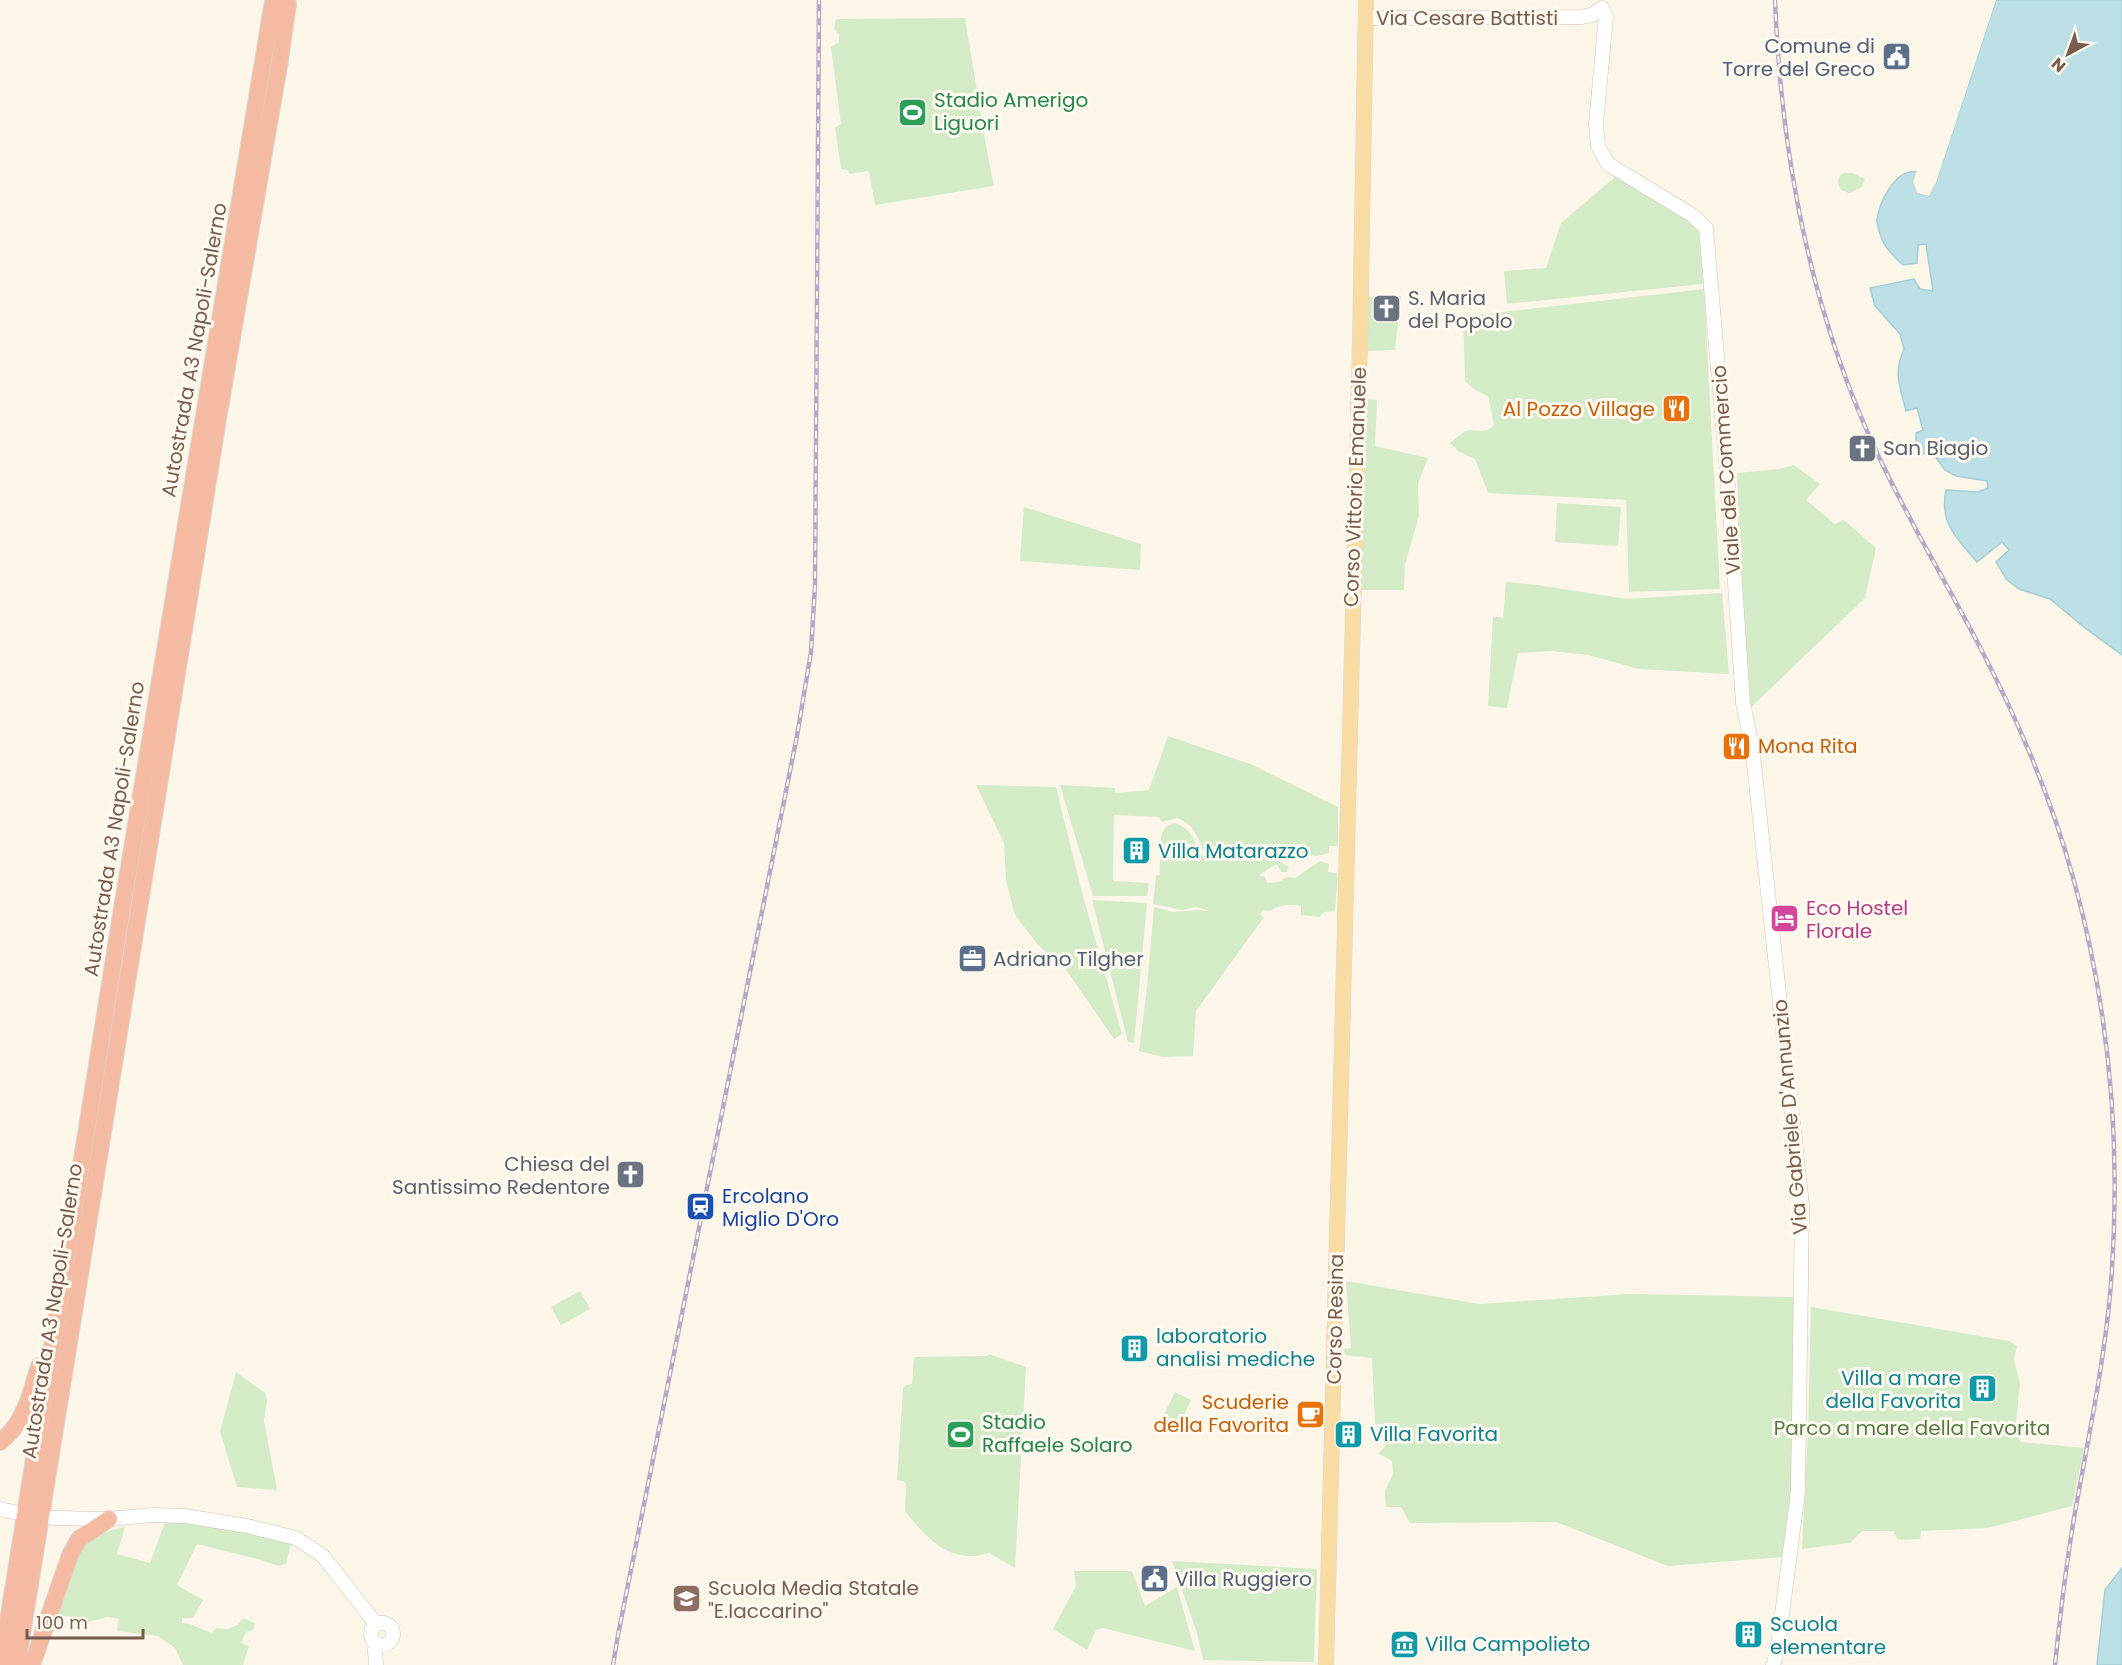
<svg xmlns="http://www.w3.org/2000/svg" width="2122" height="1665" font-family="Poppins,sans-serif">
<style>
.green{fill:#d4ebc7}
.water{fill:#bddfe6;stroke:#a4ced8;stroke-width:1.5}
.pier{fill:#fcf6e9}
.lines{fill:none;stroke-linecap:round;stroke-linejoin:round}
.secondary-casing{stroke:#d4c0af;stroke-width:15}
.primary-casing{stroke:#dcd5d1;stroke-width:16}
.highway-casing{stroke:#dcd5d1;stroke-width:18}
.secondary{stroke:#fff;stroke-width:14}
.primary{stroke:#f9dca4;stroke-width:15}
.highway{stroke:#f5baa2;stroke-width:16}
.rail-casing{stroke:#b9a7c7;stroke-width:4.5}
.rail{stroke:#fff9f0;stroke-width:2;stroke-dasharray:7;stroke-linecap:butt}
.labels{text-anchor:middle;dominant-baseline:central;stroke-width:6;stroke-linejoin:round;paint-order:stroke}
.street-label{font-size:20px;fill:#775d4d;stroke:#fff9f0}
.service-label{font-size:20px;fill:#4e5e75;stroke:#fff9f0;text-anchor:start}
.leisure-label{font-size:20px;fill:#27864d;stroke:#fff9f0;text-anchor:start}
.worship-label{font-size:20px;fill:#5b616d;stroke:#fff9f0;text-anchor:start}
.food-label{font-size:20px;fill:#c56008;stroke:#fff9f0;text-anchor:end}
.culture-label{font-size:20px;fill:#0d838f;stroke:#fff9f0;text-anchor:start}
.hotel-label{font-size:20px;fill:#b23c85;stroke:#fff9f0;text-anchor:start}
.transit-label{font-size:20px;fill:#164399;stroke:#fff9f0;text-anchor:start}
.park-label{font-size:20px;fill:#537d44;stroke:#fff9f0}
.education-label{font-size:20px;fill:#785e54;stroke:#fff9f0;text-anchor:start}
</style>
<rect width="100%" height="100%" fill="#fcf6e9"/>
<g class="green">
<polygon points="965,18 986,146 994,186 875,205 869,171 849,174 848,170 841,169 835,127 841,124 831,47 839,42 839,34 834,29 836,19"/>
<path d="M1844 173H1852L1865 179 1861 188 1849 193 1841 190C1836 183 1837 177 1844 173Z"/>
<polygon points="1615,177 1691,219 1699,228 1703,284 1507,304 1504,271 1546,268 1561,223"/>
<path d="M1704 289 1720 589 1629 592 1626 500 1488 493 1475 459 1458 451 1450 443 1465 431C1476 428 1487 436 1494 424L1488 396 1475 390 1465 381 1463 319 1466 316Z"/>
<polygon points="1401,296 1395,350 1366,351 1366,297"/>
<polygon points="1367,399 1377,400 1375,446 1428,458 1418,483 1419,516 1405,564 1404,590 1359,590"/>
<polygon points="1794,465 1820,484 1806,500 1835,524 1844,520 1876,548 1865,598 1745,713 1737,473 1779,469"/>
<polygon points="1557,503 1621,507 1618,546 1555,542"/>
<polygon points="1024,507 1141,544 1140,570 1020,561"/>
<polygon points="1506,582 1538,585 1626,599 1722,593 1729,674 1639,669 1588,655 1551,651 1518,653 1507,708 1488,706 1493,616 1503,618"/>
<path d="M1168 736 1253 765 1338 807V846H1329V853L1317 856 1203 850C1197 835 1193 824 1177 818L1162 822 1159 817 1114 815 1113 881 1149 883 1147 896H1093L1060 785 1115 788V793L1149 790Z"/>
<polygon points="976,785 1056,787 1083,896 1122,1034 1114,1039 1067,971 1038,945 1015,915 1006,881 1004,843"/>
<path d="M1174 823C1190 827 1196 840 1199 855L1280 858V862L1289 867 1287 872H1281L1277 864 1259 875 1265 877 1267 883 1279 882 1286 877 1295 878 1320 861 1329 864 1328 872 1337 873 1338 878 1335 911 1324 912 1319 917 1301 915V906C1291 904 1278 905 1270 911L1263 910 1260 914 1264 917 1196 1011 1193 1056 1163 1057 1139 1051 1147 987 1154 907 1173 912 1199 910 1209 911 1197 907 1182 910 1153 904 1156 876 1160 875C1159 866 1161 859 1161 850 1161 838 1159 828 1174 823Z"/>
<polygon points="1092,900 1147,903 1134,1043 1128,1042"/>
<path d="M1346 1281 1479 1304 1630 1294 1796 1297 1791 1492 1782 1557 1668 1566 1556 1522 1410 1523 1401 1507H1386L1385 1491 1393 1474 1392 1461 1378 1453C1390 1446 1388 1435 1384 1424H1375L1372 1358 1344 1355V1349L1351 1348Z"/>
<polygon points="580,1291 590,1309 561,1325 551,1307"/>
<polygon points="1811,1307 2009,1341 2017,1346 2014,1359 2020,1384 2015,1432 2021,1442 2084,1448 2072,1506 1988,1528 1921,1531 1920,1539 1897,1540 1894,1531 1862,1531 1850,1543 1802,1549 1808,1431"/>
<path d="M989 1354 1026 1367 1015 1568 989 1553C951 1565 927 1539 905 1511L906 1484 903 1481 897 1480 903 1388 906 1385 912 1384 914 1357 987 1356Z"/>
<polygon points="236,1372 265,1393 267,1400 264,1421 277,1490 237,1487 220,1432"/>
<polygon points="1175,1392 1191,1400 1175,1435 1158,1427"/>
<path d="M165 1522 215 1523 291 1543 286 1564 278 1566 261 1560 197 1544 177 1585 203 1600 193 1618H182V1623L190 1624 212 1633 216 1628 227 1629 238 1625 243 1618 255 1623 253 1630 246 1632 241 1643 249 1646 243 1665H183L175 1648 158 1636 117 1631 119 1619 107 1617 72 1626 69 1616H53C60 1598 73 1554 86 1543 98 1533 111 1530 125 1527L117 1554 150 1563Z"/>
<polygon points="1172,1561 1317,1569 1314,1662 1203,1660 1197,1633"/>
<polygon points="1074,1571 1132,1571 1145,1606 1177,1587 1195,1651 1103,1628 1096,1630 1087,1650 1053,1629 1076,1586"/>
</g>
<g class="water">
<path d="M1996 0H2122V655L2085 628 2050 599 2019 589 2007 580 1996 562 2009 550 2002 542 1977 562C1957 538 1939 524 1946 490L1978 492 1988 488 1987 481 1956 476 1945 470 1931 451 1921 455 1916 444V433L1923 430 1917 408 1906 411C1900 386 1893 374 1904 349L1900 334 1875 306 1870 288 1914 279 1920 289 1933 291 1926 244 1918 245 1917 263 1903 265C1896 258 1885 249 1882 239 1880 234 1877 226 1877 220 1879 203 1895 169 1916 172L1913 182 1917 193 1929 196 1936 183Z"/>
<polygon points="2122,1568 2122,1665 2097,1665 2105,1590"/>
</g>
<polygon class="pier" points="1993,0 1996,0 1936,183 1929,196 1917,193 1913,182 1917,169 1919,172 1916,182 1920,190 1928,193 1933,182"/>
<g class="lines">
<defs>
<g id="secondary">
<polyline points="1366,18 1581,17 1592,15 1602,8 1606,16 1596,124 1598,146 1608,164 1692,215 1706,228 1730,508 1743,703 1752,746 1802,1205 1798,1491 1777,1653 1773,1665"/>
<polyline points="0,1509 14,1512"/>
<polyline points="52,1518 109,1519 153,1515 185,1516 247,1526 296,1538 323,1556 376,1624"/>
<circle cx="382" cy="1634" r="11"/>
<polyline points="376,1665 375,1650 378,1644"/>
</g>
<polyline id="primary" points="1326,1665 1360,342 1366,0"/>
<g id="highway">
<path d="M0 1442C24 1424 31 1393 39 1366"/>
<polyline points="1,1665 120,921 273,1"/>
<polyline points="17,1665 219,413 280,60 288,4"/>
<polyline points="32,1665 70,1555 79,1539 109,1519"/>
</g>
</defs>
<use href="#secondary" class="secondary-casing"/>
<use href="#primary" class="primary-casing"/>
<use href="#highway" class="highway-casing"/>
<use href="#secondary" class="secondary"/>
<use href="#primary" class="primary"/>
<use href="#highway" class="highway"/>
<defs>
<g id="rail">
<path d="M1775 0C1781 156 1811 313 1878 455 1910 524 1950 588 1984 655 2021 727 2053 803 2074 881 2111 1016 2122 1156 2110 1295 2103 1370 2087 1444 2074 1518 2066 1567 2060 1616 2055 1665"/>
<polyline points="613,1665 618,1635 797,736 811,652 815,585 819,0"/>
</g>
</defs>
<use href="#rail" class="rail-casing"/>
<use href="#rail" class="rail"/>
</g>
<defs>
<symbol id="civic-square" viewBox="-11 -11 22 22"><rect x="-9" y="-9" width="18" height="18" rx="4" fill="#5c6f8a" stroke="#fff9f0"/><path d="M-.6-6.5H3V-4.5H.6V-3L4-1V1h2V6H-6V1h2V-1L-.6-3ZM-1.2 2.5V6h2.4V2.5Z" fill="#fff"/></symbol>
<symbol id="stadium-square" viewBox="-11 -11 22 22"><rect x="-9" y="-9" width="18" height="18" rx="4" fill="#2e9e5b" stroke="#fff9f0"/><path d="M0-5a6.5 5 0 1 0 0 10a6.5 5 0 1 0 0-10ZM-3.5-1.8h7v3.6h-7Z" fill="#fff"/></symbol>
<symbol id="church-square" viewBox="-11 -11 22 22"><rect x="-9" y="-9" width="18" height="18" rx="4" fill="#6b7280" stroke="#fff9f0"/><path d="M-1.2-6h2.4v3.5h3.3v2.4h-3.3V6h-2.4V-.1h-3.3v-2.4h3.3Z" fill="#fff"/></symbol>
<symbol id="restaurant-square" viewBox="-11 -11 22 22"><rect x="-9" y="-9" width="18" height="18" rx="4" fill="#e8710a" stroke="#fff9f0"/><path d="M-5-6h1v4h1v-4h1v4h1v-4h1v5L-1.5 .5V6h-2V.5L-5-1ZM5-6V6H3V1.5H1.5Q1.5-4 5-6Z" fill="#fff"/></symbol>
<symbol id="building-square" viewBox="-11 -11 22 22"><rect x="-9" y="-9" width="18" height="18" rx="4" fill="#0f9aa8" stroke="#fff9f0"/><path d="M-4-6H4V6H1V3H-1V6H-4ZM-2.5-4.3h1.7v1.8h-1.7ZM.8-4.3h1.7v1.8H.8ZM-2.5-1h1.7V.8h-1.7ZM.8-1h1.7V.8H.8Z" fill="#fff"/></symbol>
<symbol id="hotel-square" viewBox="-11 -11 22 22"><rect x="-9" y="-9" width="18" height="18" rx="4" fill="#d1479c" stroke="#fff9f0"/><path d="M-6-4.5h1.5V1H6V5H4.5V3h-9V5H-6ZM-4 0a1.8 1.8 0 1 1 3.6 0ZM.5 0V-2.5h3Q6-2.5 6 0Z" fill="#fff"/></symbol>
<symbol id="office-square" viewBox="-11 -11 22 22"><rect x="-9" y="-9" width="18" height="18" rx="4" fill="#5c6f8a" stroke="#fff9f0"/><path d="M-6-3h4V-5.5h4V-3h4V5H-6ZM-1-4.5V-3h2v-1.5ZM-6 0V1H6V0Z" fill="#fff"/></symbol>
<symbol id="station-square" viewBox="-11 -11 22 22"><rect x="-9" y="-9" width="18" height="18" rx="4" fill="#1a4fb4" stroke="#fff9f0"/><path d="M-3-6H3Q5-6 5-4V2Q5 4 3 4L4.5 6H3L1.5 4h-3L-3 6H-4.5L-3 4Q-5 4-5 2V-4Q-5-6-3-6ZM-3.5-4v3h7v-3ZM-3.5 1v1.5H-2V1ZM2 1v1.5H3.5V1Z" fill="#fff"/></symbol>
<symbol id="cafe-square" viewBox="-11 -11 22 22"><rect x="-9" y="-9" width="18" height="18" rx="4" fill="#e8710a" stroke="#fff9f0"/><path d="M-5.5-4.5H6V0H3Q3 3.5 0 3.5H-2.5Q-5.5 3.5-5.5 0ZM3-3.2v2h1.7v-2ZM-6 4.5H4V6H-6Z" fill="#fff"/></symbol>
<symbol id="school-square" viewBox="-11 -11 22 22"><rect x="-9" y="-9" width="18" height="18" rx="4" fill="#8d6e63" stroke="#fff9f0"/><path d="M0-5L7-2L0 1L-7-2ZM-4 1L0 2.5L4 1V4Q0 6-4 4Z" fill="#fff"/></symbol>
<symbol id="museum-square" viewBox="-11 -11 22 22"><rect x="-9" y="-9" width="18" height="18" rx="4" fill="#0f9aa8" stroke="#fff9f0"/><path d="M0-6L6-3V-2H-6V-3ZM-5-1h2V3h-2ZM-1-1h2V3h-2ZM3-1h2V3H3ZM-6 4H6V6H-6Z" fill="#fff"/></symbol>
</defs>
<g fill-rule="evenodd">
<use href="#civic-square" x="1880" y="40" width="33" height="33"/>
<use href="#stadium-square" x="896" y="96" width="33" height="33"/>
<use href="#church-square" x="1370" y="292" width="33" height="33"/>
<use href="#restaurant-square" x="1660" y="392" width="33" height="33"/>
<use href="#church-square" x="1846" y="432" width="33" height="33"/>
<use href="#restaurant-square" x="1720" y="730" width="33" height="33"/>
<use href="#building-square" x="1120" y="834" width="33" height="33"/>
<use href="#hotel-square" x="1768" y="902" width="33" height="33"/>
<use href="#office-square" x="956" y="942" width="33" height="33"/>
<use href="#church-square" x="614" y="1158" width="33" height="33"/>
<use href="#station-square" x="684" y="1190" width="33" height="33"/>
<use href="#building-square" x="1118" y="1332" width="33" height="33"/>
<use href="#building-square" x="1966" y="1372" width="33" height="33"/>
<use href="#cafe-square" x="1294" y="1398" width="33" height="33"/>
<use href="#stadium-square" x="944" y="1418" width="33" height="33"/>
<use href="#building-square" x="1332" y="1418" width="33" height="33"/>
<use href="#civic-square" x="1138" y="1562" width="33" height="33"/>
<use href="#school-square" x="670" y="1582" width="33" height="33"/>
<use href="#building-square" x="1732" y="1618" width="33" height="33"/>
<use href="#museum-square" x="1388" y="1628" width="33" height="33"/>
</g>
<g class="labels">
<g class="street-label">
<text x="1467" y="18">Via Cesare Battisti</text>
<text transform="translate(194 350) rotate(-80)">Autostrada A3 Napoli-Salerno</text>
<text transform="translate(1726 470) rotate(-94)">Viale del Commercio</text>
<text transform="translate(1355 487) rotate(-88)">Corso Vittorio Emanuele</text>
<text transform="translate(114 829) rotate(-81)">Autostrada A3 Napoli-Salerno</text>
<text transform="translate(1790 1117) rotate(-95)">Via Gabriele D'Annunzio</text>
<text transform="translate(52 1311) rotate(-81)">Autostrada A3 Napoli-Salerno</text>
<text transform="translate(1335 1319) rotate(-89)">Corso Resina</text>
</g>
<g class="service-label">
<text x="1875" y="46" text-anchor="end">Comune di<tspan x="1875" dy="23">Torre del Greco</tspan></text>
<text x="993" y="959">Adriano Tilgher</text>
<text x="1175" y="1579">Villa Ruggiero</text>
</g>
<g class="leisure-label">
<text x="934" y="100">Stadio Amerigo<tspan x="934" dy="23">Liguori</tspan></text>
<text x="982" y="1422">Stadio<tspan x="982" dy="23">Raffaele Solaro</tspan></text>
</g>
<g class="worship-label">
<text x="1408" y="298">S. Maria<tspan x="1408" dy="23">del Popolo</tspan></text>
<text x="1883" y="448">San Biagio</text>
<text x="610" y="1164" text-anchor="end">Chiesa del<tspan x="610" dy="23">Santissimo Redentore</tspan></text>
</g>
<g class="food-label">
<text x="1655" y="409">Al Pozzo Village</text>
<text x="1758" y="746" text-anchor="start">Mona Rita</text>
<text x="1289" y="1402">Scuderie<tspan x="1289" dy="23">della Favorita</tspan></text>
</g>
<g class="culture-label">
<text x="1158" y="851">Villa Matarazzo</text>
<text x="1156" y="1336">laboratorio<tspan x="1156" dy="23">analisi mediche</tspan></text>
<text x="1961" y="1378" text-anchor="end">Villa a mare<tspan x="1961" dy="23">della Favorita</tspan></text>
<text x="1370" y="1434">Villa Favorita</text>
<text x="1770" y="1624">Scuola<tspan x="1770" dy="23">elementare</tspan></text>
<text x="1425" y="1644">Villa Campolieto</text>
</g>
<g class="hotel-label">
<text x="1806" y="908">Eco Hostel<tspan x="1806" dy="23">Florale</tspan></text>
</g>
<g class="transit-label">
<text x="722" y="1196">Ercolano<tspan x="722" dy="23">Miglio D'Oro</tspan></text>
</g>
<g class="park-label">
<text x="1912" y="1428">Parco a mare della Favorita</text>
</g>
<g class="education-label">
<text x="708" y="1588">Scuola Media Statale<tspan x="708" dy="23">"E.Iaccarino"</tspan></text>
</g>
</g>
<g transform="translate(2068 54) rotate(221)" stroke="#fff9f0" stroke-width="4.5" paint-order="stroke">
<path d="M0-4.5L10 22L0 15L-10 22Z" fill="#775d4d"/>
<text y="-9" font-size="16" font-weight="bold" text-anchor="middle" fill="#775d4d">N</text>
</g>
<path d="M27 1629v9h116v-9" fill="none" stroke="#775d4d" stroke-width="3"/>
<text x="36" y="1629" font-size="18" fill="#775d4d" stroke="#fff9f0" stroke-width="4.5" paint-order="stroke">100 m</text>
</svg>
